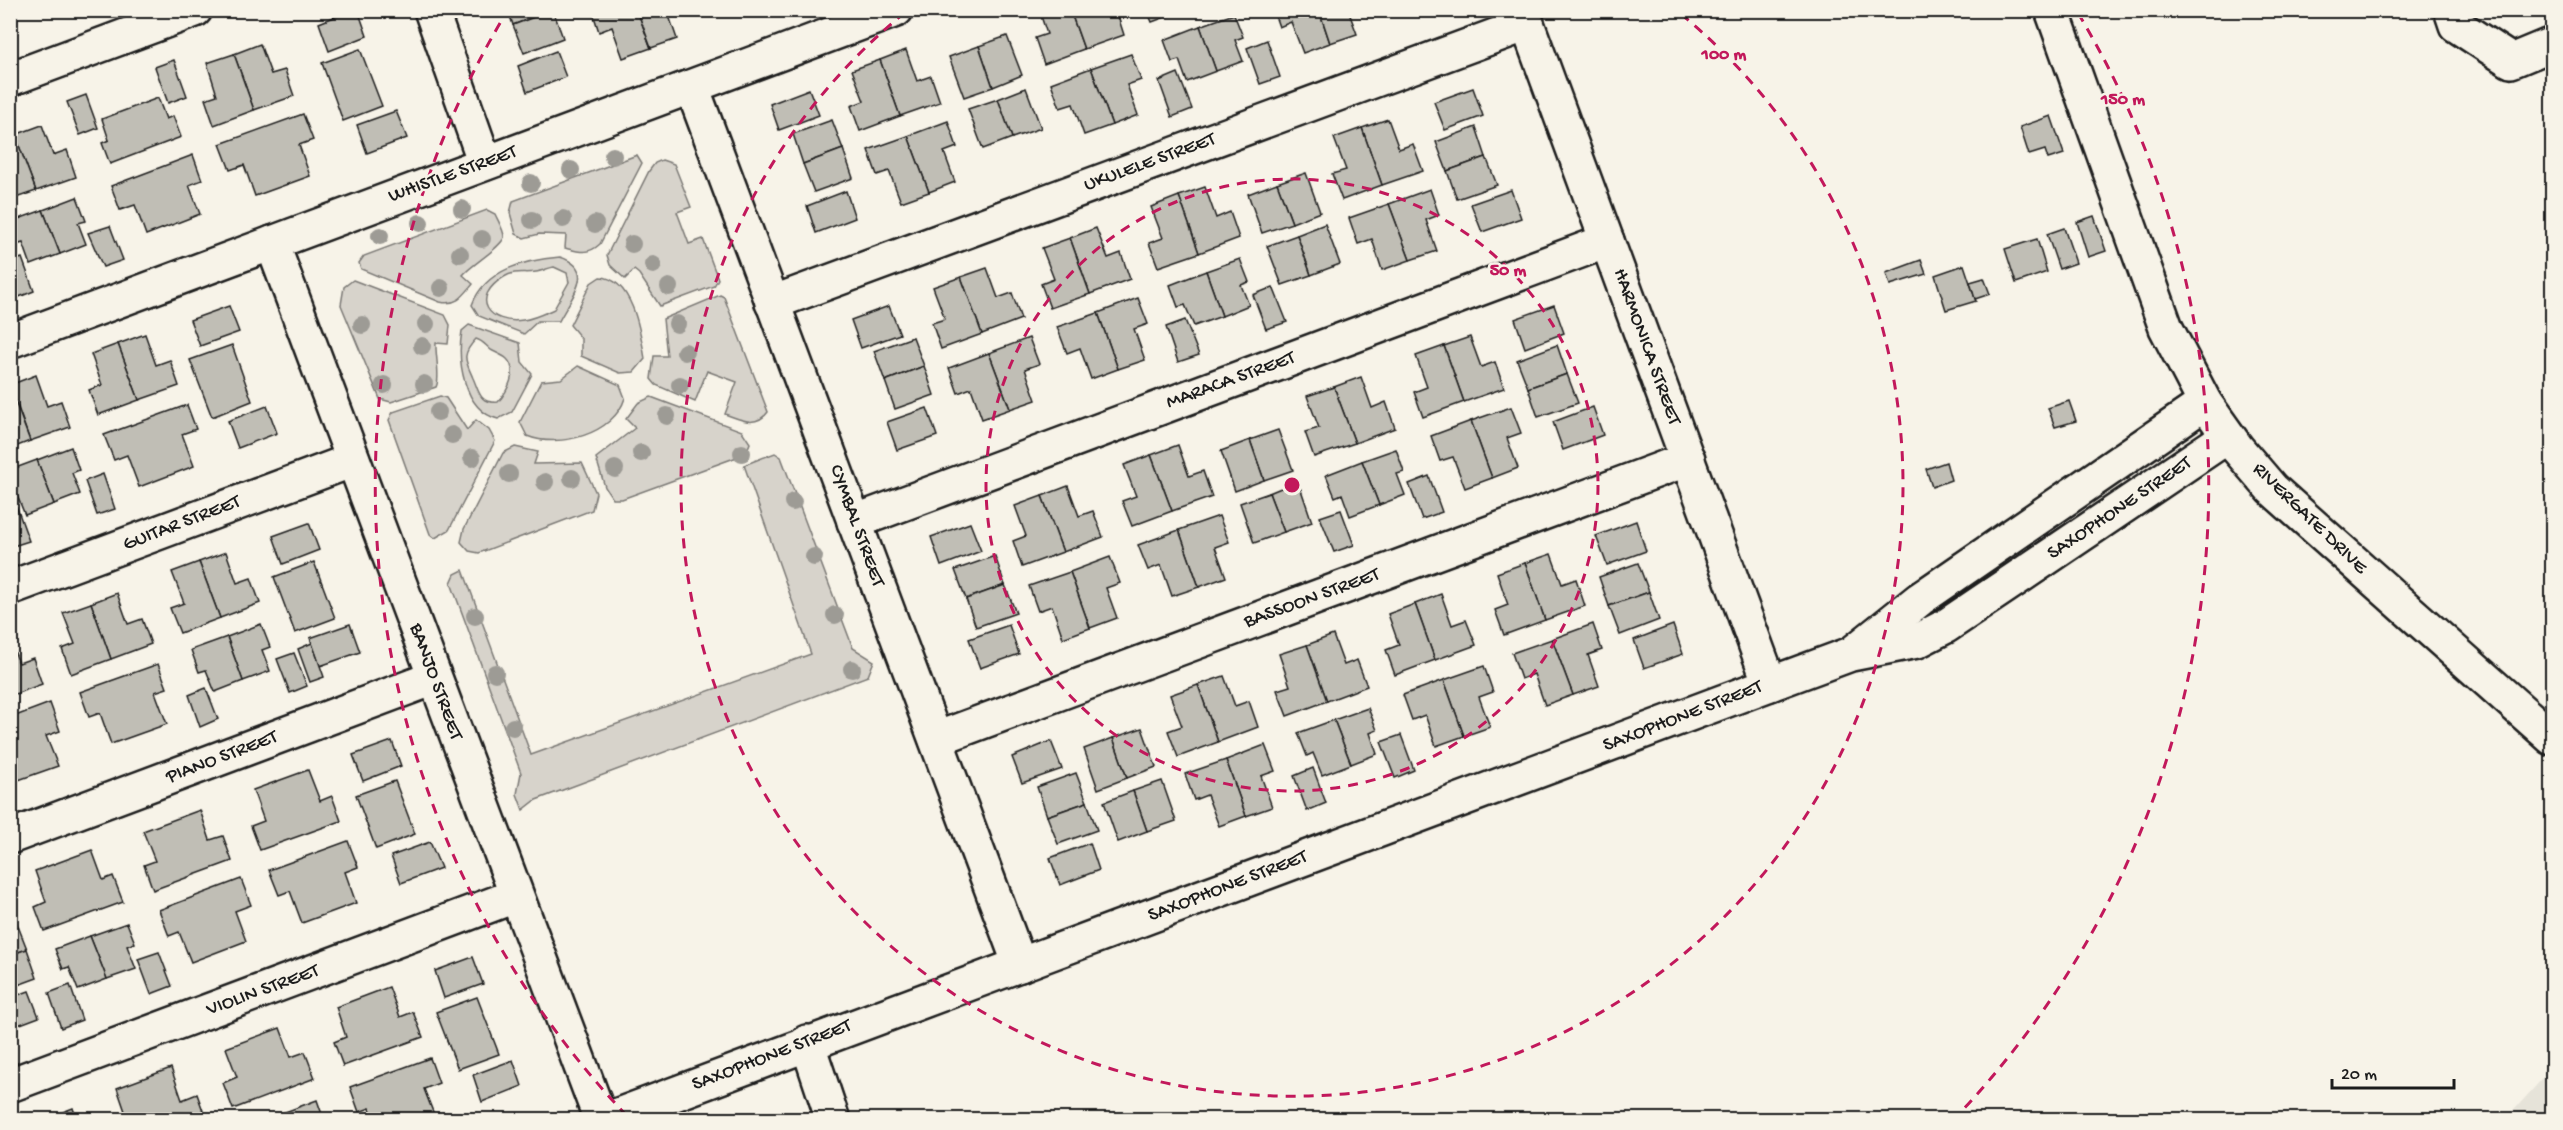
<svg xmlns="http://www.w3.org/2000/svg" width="2563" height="1130" font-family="'Gochi Hand',sans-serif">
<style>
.built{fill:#e6e3d9}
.grass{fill:#d7d3cb;stroke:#7a7874;stroke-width:1.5;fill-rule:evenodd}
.building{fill:#c0beb5;stroke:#1c1c1c;stroke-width:1.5}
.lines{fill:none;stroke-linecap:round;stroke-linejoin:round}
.street-casing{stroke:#1c1c1c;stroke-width:38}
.street{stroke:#f7f3e8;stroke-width:33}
.tree{fill:#9d9b95}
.ring{fill:none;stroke:#c2185b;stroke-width:3;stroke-dasharray:10 8}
.labels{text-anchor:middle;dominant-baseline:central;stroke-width:5;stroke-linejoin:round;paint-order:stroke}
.street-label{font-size:20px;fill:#1c1c1c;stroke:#f7f3e8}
.centre{fill:#c2185b;stroke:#f7f3e8;stroke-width:3}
.ring-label{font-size:18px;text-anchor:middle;font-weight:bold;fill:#c2185b;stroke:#f7f3e8;stroke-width:5;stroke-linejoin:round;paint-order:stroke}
</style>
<rect width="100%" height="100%" fill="#f7f3e8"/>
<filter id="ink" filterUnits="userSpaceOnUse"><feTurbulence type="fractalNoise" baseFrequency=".0167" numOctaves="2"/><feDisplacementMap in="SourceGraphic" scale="12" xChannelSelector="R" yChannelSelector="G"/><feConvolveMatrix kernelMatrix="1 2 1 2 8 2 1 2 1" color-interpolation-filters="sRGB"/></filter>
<g filter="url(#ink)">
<polygon class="built" points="2552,1068 2552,1119 2506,1119"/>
<g class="grass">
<path d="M637 155 642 163 600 244C588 255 580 252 565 248L566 235 539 234 524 238 516 234 510 213 513 201Z"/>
<polygon points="662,160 674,164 691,207 677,212 689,244 703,239 718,279 714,286 660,306 639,274 634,270 625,279 610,265 607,255 649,171 655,163"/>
<path d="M487 210 495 214C498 221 504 230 504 237 503 246 471 265 463 275L473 284C463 296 457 306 440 302L361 269 359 263 364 256Z"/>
<path d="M560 257C598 269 571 297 559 321H538L524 334 479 316 472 305C485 269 526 260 560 257ZM554 267 567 273 569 282 554 309C545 313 533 319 523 320 489 325 469 298 504 277 515 270 524 274 536 272 542 271 548 268 554 267Z"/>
<path d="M600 277C633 278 641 335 645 359L634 372 620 373 581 356V338L570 325 591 283Z"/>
<path d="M353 280 445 315 450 325 448 344 436 343C435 354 441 379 436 387L391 402 380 399 341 305 344 287Z"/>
<path d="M720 295 724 297 768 412C756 428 742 420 725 414L737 382 707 371 695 402 656 385 651 379 654 356H667L663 319Z"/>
<path d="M469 325 520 343 522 362 532 374 512 412 498 419C463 410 457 360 462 331ZM476 339C483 341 485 345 491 350 496 353 503 355 507 359 519 371 507 392 498 402 479 404 479 391 473 378 466 361 460 356 476 339Z"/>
<path d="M578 366 620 385 625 398C614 434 559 449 527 436L520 422 541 381 561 379Z"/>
<polygon points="440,396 446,398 467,430 476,420 489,430 495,441 449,530 435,538 430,534 389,420 393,412"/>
<polygon points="651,397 742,431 750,443 748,448 737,457 622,499 613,499 605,487 596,458 635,428 626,419 638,403"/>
<polygon points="515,447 538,452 534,464 582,463 596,493 592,510 479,553 469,551 461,542 464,529 503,453"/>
<polygon points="775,453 781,457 853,648 874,661 868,676 536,800 523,810 517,794 521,773 451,583 455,574 463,570 531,755 811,654 744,465"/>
</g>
<g class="building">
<polygon points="352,10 358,10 367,36 329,51 319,23"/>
<polygon points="508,10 552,10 513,25"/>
<polygon points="553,10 563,38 524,53 513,25"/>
<polygon points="592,10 637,10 651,48 623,58 612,27 599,32"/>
<polygon points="637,10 667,10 677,39 651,48"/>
<polygon points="1039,10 1070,10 1084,49 1044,64 1035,38 1047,34"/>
<polygon points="1070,10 1100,10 1101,13 1116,10 1124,35 1084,49"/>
<polygon points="1147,10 1184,10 1152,22"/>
<polygon points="1273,10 1319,10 1330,43 1303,53 1291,22 1279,27"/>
<polygon points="1319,10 1348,10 1357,34 1330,43"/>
<polygon points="1234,14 1243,37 1235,40 1243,61 1216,71 1200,26"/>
<polygon points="1200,26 1216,71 1187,82 1179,60 1172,62 1164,40"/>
<polygon points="1007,36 1022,75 993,87 979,46"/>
<polygon points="1267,40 1280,77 1260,84 1247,48"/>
<polygon points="260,44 271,74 285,70 294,96 254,110 234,54"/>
<polygon points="979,46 993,87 964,97 949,57"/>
<polygon points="360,49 382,106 343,121 322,63"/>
<polygon points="906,50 917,81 931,76 940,102 900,116 880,60"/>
<polygon points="556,51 566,77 527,92 518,66"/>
<polygon points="234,54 254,110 214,125 205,99 217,95 207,63"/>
<polygon points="1131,54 1141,80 1127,85 1138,115 1112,125 1091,68"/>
<polygon points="174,60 187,96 168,103 155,67"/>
<polygon points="880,60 900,116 860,131 851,106 864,101 852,70"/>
<polygon points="1091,68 1112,125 1084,135 1073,104 1060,108 1051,83"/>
<polygon points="1178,73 1192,109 1172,117 1159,81"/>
<polygon points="1026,88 1041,128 1012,138 998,99"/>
<polygon points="1473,88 1483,116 1445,130 1434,102"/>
<polygon points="809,89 819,115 779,130 770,104"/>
<polygon points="86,95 98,128 80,135 67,102"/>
<polygon points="158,98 166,119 173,116 181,137 110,164 102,143 109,140 102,119"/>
<polygon points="998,99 1012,138 983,149 968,109"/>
<polygon points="396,111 407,138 367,153 357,125"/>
<polygon points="303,114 313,140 299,145 310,176 255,196 244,165 230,170 220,144"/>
<polygon points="2051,116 2064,154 2048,159 2045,150 2029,155 2020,127"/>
<polygon points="1388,119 1399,149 1413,144 1423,171 1382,185 1362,128"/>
<polygon points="832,120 843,149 803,164 793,134"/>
<polygon points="948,121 957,147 944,152 955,182 929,192 908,136"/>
<polygon points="42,125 53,155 67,150 76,177 36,191 15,135"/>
<polygon points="1476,127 1486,157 1447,171 1436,142"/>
<polygon points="1362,128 1382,185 1342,200 1332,174 1346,170 1334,138"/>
<polygon points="15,135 36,191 10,200 10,136"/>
<polygon points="908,136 929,192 901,202 889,171 877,175 868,150"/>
<polygon points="843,149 853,178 814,192 803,164"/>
<polygon points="193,155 202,180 189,185 200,214 146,235 135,205 120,210 111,186"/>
<polygon points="1486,157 1497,185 1457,199 1447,171"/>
<polygon points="1306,173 1320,212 1292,223 1277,183"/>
<polygon points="1277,183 1292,223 1262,233 1248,194"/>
<polygon points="1205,187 1216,218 1230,212 1239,238 1199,253 1179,196"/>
<polygon points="1430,189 1439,215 1426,220 1437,251 1410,260 1389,204"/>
<polygon points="1511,190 1521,218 1482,232 1471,204"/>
<polygon points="846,191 855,218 816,233 807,206"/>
<polygon points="1179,196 1199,253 1158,267 1149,243 1163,238 1151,207"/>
<polygon points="77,197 86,221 78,223 86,244 60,254 43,210"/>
<polygon points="1389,204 1410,260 1382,270 1372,239 1358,244 1349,218"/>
<polygon points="43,210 60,254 31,265 23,243 16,245 10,232 10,222"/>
<polygon points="2094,216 2106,251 2088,257 2077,222"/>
<polygon points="1325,224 1340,264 1311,275 1297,235"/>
<polygon points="110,226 123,260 103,267 88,233"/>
<polygon points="1096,228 1108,258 1121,253 1130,279 1090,294 1070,238"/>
<polygon points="2064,228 2076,263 2059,269 2047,234"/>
<polygon points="1297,235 1311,275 1282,285 1267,246"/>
<polygon points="1070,238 1090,294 1050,308 1041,284 1054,279 1042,248"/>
<polygon points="2037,239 2047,272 2016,283 2005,249"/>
<polygon points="22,258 34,291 14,299 10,289 10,262"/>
<polygon points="1240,259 1249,282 1241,285 1249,305 1222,316 1206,271"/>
<polygon points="1921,260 1926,274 1890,285 1886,273"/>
<polygon points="1964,265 1976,301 1946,310 1935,275"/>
<polygon points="987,268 998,298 1012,293 1021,319 982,334 961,277"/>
<polygon points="1206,271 1222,316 1194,326 1185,305 1178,307 1170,285"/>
<polygon points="961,277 982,334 941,349 932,323 945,319 933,287"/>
<polygon points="1984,278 1990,294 1975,299 1970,282"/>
<polygon points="1273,287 1287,322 1266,329 1253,295"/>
<polygon points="1138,298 1148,324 1134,329 1145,360 1118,369 1098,313"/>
<polygon points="1554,305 1564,333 1525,348 1515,319"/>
<polygon points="229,306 239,332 200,346 190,320"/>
<polygon points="889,306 900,334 861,348 851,320"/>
<polygon points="1098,313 1118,369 1091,379 1080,348 1067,353 1057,327"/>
<polygon points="1185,320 1199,355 1178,362 1166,327"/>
<polygon points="145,334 156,365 170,360 179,386 139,400 118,344"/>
<polygon points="913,337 924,366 885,381 874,351"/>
<polygon points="1470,337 1481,367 1495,362 1504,388 1464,402 1444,346"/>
<polygon points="1029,338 1039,364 1025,369 1036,400 1010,409 989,353"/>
<polygon points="118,344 139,400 98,415 89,390 102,385 91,354"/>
<polygon points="232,345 252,401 212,417 190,360"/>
<polygon points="1557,345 1567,374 1528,388 1517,360"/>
<polygon points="1444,346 1464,402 1423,417 1414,392 1427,387 1416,356"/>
<polygon points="989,353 1010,409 982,419 971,388 958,393 949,368"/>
<polygon points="924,366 934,395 895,409 885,381"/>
<polygon points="1567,374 1578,403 1538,417 1528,388"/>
<polygon points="36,375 47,406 61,401 70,427 30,441 10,385"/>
<polygon points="1361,377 1372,408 1386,402 1395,428 1355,443 1334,387"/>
<polygon points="1334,387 1355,443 1314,457 1305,432 1319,428 1307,396"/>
<polygon points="10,388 30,441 10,449"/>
<polygon points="2069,401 2076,421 2055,427 2048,408"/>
<polygon points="187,405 196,429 182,434 194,466 139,487 127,455 114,460 104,435"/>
<polygon points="267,406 277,433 238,448 228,421"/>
<polygon points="1511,407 1521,433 1507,438 1518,468 1492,478 1471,421"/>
<polygon points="1593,407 1603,435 1563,450 1553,422"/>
<polygon points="927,408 937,436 897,450 887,422"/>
<polygon points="1471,421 1492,478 1465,488 1453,457 1440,461 1431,436"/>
<polygon points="1278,430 1293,470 1264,480 1250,440"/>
<polygon points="1250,440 1264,480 1235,491 1221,451"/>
<polygon points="1178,445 1189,476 1203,471 1212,497 1172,511 1151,455"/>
<polygon points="71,447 79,470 72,473 80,494 54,504 37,460"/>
<polygon points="1396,449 1404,472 1397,474 1405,495 1379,505 1362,461"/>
<polygon points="1151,455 1172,511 1132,526 1122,501 1136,496 1124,465"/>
<polygon points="37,460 54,504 25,515 16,493 10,495 10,470"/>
<polygon points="1362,461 1379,505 1350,516 1342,494 1335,497 1326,475"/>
<polygon points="1946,462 1951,480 1932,487 1926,469"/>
<polygon points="103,474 115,509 97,515 85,481"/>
<polygon points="1429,476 1442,512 1422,519 1409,484"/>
<polygon points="1298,481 1312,522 1284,532 1269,493"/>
<polygon points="1068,486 1079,516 1093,511 1103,537 1063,552 1042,496"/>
<polygon points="1269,493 1284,532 1254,543 1240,503"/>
<polygon points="1042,496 1063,552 1022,567 1013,541 1026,536 1015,506"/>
<polygon points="17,508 29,541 10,547 10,510"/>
<polygon points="1341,510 1354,545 1334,552 1320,517"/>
<polygon points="1219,516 1229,542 1215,547 1226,577 1199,587 1179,530"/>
<polygon points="1636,521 1646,551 1607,565 1596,536"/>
<polygon points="309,523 319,550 283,564 273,536"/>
<polygon points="970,523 981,551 941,566 931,537"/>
<polygon points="1179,530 1199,587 1172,596 1161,565 1148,570 1138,545"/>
<polygon points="226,552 237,583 251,578 260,603 220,618 199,562"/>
<polygon points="1551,554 1562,584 1576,579 1585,606 1545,620 1525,563"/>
<polygon points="995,556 1005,585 966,599 955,570"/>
<polygon points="1110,557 1120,583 1106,588 1117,618 1090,628 1070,572"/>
<polygon points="199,562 220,618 180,633 170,608 184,603 172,572"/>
<polygon points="314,562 335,618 295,633 274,577"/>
<polygon points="1525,563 1545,620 1504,635 1495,610 1508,605 1497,573"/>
<polygon points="1638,563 1649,592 1609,606 1599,577"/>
<polygon points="1070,572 1090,628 1063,638 1052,606 1038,611 1029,586"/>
<polygon points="1005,585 1016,613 976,627 966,599"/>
<polygon points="1649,592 1659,620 1620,635 1609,606"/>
<polygon points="117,593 128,624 142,619 151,644 111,659 91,603"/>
<polygon points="1441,594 1452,625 1466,620 1476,645 1435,660 1415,604"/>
<polygon points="91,603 111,659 71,674 62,649 75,644 63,613"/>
<polygon points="1415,604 1435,660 1395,675 1386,650 1399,645 1388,614"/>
<polygon points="261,624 270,647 262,650 270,671 243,681 227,637"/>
<polygon points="350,624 360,652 320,666 310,638"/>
<polygon points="1593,624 1602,650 1588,655 1599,686 1573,695 1552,639"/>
<polygon points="1009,625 1019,654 980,668 969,639"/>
<polygon points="1673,625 1683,654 1644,668 1634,640"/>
<polygon points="1333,635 1344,665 1357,660 1367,686 1327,701 1307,645"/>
<polygon points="227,637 243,681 215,692 206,670 199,672 191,650"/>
<polygon points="1552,639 1573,695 1545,705 1534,674 1521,679 1512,653"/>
<polygon points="10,640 19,663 33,658 42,684 10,696"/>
<polygon points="312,643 324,677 310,682 298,649"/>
<polygon points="1307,645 1327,701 1287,716 1277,690 1290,686 1279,654"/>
<polygon points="294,653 307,686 290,693 277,659"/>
<polygon points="158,664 167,688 155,692 167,724 111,744 100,713 89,717 80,692"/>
<polygon points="1484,666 1493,692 1479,697 1490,727 1464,736 1444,680"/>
<polygon points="1224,676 1235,706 1249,701 1258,727 1218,742 1198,685"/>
<polygon points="1444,680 1464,736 1436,746 1425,715 1412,720 1403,695"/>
<polygon points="1198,685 1218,742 1178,757 1168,731 1182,726 1170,695"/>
<polygon points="206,688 218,719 200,727 189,695"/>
<polygon points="50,703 60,731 46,736 58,766 10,783 10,718"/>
<polygon points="1368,708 1377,730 1370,733 1377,754 1351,764 1334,720"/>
<polygon points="1334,720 1351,764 1322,775 1313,753 1307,756 1298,733"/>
<polygon points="1142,728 1156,767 1127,778 1113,738"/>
<polygon points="1401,735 1414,770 1395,778 1381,742"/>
<polygon points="1113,738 1127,778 1098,789 1084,749"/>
<polygon points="392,741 401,766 363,781 353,755"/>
<polygon points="1051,741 1062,769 1022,783 1012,757"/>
<polygon points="1265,745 1275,771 1261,776 1272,807 1246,816 1226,760"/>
<polygon points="1226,760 1246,816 1219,826 1207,795 1194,800 1185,774"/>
<polygon points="1313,768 1326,803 1307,811 1294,776"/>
<polygon points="308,770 320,801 332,796 341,821 260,850 251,826 264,821 253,790"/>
<polygon points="1076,773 1087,802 1047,816 1037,787"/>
<polygon points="395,781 415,834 376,849 356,795"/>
<polygon points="1162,781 1176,821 1147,831 1133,791"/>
<polygon points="1133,791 1147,831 1118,842 1104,802"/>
<polygon points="1087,802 1097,830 1058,844 1047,816"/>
<polygon points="200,810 210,840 223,836 232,861 153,890 144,865 155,861 143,831"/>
<polygon points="348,841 358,867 345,872 356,903 302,923 290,891 279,895 269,870"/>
<polygon points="430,842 441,868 401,883 391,856"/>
<polygon points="1090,843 1099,870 1060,885 1050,858"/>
<polygon points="92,850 103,880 113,876 123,902 44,931 35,907 46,902 35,871"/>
<polygon points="241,879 251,905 235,911 246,941 191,962 179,932 169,936 159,910"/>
<polygon points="16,921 27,949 10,955 10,923"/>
<polygon points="127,923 135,943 127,946 136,969 107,979 90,936"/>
<polygon points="90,936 107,979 78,990 69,967 63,969 55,949"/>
<polygon points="27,949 37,978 10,988 10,955"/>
<polygon points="159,952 172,986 151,994 138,959"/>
<polygon points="473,957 483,984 444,998 435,971"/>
<polygon points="70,985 82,1020 61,1028 49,993"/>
<polygon points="389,987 400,1017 413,1012 423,1037 343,1066 334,1042 346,1037 336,1007"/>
<polygon points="29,991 39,1017 10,1028 10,998"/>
<polygon points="477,997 499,1054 458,1069 436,1012"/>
<polygon points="280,1028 291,1057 305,1052 315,1078 233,1109 223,1083 237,1077 226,1048"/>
<polygon points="430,1058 439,1083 424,1089 435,1117 429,1120 374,1120 370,1108 359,1112 350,1087"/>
<polygon points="513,1060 522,1086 482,1102 473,1075"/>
<polygon points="171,1068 182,1100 197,1094 206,1119 128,1120 117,1088"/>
<polygon points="317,1100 324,1120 264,1120"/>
<polygon points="73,1108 77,1120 42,1120"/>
</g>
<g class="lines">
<defs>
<g id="street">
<polyline points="431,10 485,163"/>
<polyline points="1522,10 1770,684"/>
<polyline points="2052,10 2166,328 2205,403 2237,448 2272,489 2552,738"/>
<polyline points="2451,10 2456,25 2511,61 2552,44"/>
<polyline points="10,79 195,10"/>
<polyline points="692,87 1020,965"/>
<polyline points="272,243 601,1120"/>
<polyline points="772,303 1527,24"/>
<polyline points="10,341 896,10"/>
<polyline points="854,522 1607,241"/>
<polyline points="10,588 353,460"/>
<polyline points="1855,651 1920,599 2205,403"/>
<polyline points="936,739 1688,459"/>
<polyline points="10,837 434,678"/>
<polyline points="807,1042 833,1120"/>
<polyline points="10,1085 515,896"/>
<polyline points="605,1120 1770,684 1851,654 1917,641 1946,626 2228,436"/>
</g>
</defs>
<use href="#street" class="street-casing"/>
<use href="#street" class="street"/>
</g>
<g class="tree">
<circle cx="613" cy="156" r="9"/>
<circle cx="571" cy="170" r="9"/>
<circle cx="531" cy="183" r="9"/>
<circle cx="462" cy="209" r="9"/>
<circle cx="563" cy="219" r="9"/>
<circle cx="532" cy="220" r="9"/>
<circle cx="420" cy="223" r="9"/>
<circle cx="595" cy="224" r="9"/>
<circle cx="380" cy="236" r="9"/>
<circle cx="482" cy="239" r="9"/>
<circle cx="632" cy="244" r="9"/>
<circle cx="460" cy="254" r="9"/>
<circle cx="653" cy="265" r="9"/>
<circle cx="669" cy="287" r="9"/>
<circle cx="441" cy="288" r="9"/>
<circle cx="426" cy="324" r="9"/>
<circle cx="677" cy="324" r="9"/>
<circle cx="362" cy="325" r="9"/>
<circle cx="422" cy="346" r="9"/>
<circle cx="685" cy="352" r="9"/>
<circle cx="424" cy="384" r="9"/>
<circle cx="384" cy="385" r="9"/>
<circle cx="680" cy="385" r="9"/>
<circle cx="438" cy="412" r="9"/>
<circle cx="667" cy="416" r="9"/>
<circle cx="452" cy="435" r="9"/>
<circle cx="641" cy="453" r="9"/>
<circle cx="742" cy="453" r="9"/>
<circle cx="472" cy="458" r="9"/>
<circle cx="615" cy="469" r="9"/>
<circle cx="509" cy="474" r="9"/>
<circle cx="572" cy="478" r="9"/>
<circle cx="545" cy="482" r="9"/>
<circle cx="793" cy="502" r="9"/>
<circle cx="814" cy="557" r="9"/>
<circle cx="835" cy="615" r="9"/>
<circle cx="475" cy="616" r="9"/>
<circle cx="852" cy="669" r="9"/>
<circle cx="495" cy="673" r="9"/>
<circle cx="513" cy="727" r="9"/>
</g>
</g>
<g class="ring">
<circle cx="1292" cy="485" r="306"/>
<path d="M1681 14A611 611 0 1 1 903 14"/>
<path d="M627 1116A917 917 0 0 1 506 13M2078 13A917 917 0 0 1 1957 1116"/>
</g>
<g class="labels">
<g class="street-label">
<text transform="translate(1150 163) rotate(-20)">UKULELE STREET</text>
<text transform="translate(453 175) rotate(-20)">WHISTLE STREET</text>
<text transform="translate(1646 347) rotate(70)">HARMONICA STREET</text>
<text transform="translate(1231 381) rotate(-20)">MARACA STREET</text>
<text transform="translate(2120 509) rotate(-34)">SAXOPHONE STREET</text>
<text transform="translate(2309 519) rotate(44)">RIVERGATE DRIVE</text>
<text transform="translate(182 524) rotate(-21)">GUITAR STREET</text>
<text transform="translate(856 526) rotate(70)">CYMBAL STREET</text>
<text transform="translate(1312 599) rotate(-20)">BASSOON STREET</text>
<text transform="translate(435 682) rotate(70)">BANJO STREET</text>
<text transform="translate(1683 717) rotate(-21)">SAXOPHONE STREET</text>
<text transform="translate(222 758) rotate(-21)">PIANO STREET</text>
<text transform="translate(1228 887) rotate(-21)">SAXOPHONE STREET</text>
<text transform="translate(263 991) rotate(-20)">VIOLIN STREET</text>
<text transform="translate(772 1056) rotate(-21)">SAXOPHONE STREET</text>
</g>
</g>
<circle cx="1292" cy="485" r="9" class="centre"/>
<g class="ring-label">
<text x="1724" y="59">100 m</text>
<text x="2123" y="104">150 m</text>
<text x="1508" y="275">50 m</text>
</g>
<rect width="2563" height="1130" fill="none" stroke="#f7f3e8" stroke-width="36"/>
<rect x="18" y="18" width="2527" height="1094" fill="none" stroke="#1c1c1c" stroke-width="2" filter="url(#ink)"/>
<path d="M2332 1079v9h122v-9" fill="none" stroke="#1c1c1c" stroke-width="3"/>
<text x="2341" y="1079" font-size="18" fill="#1c1c1c" stroke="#f7f3e8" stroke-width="4.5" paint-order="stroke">20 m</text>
</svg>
